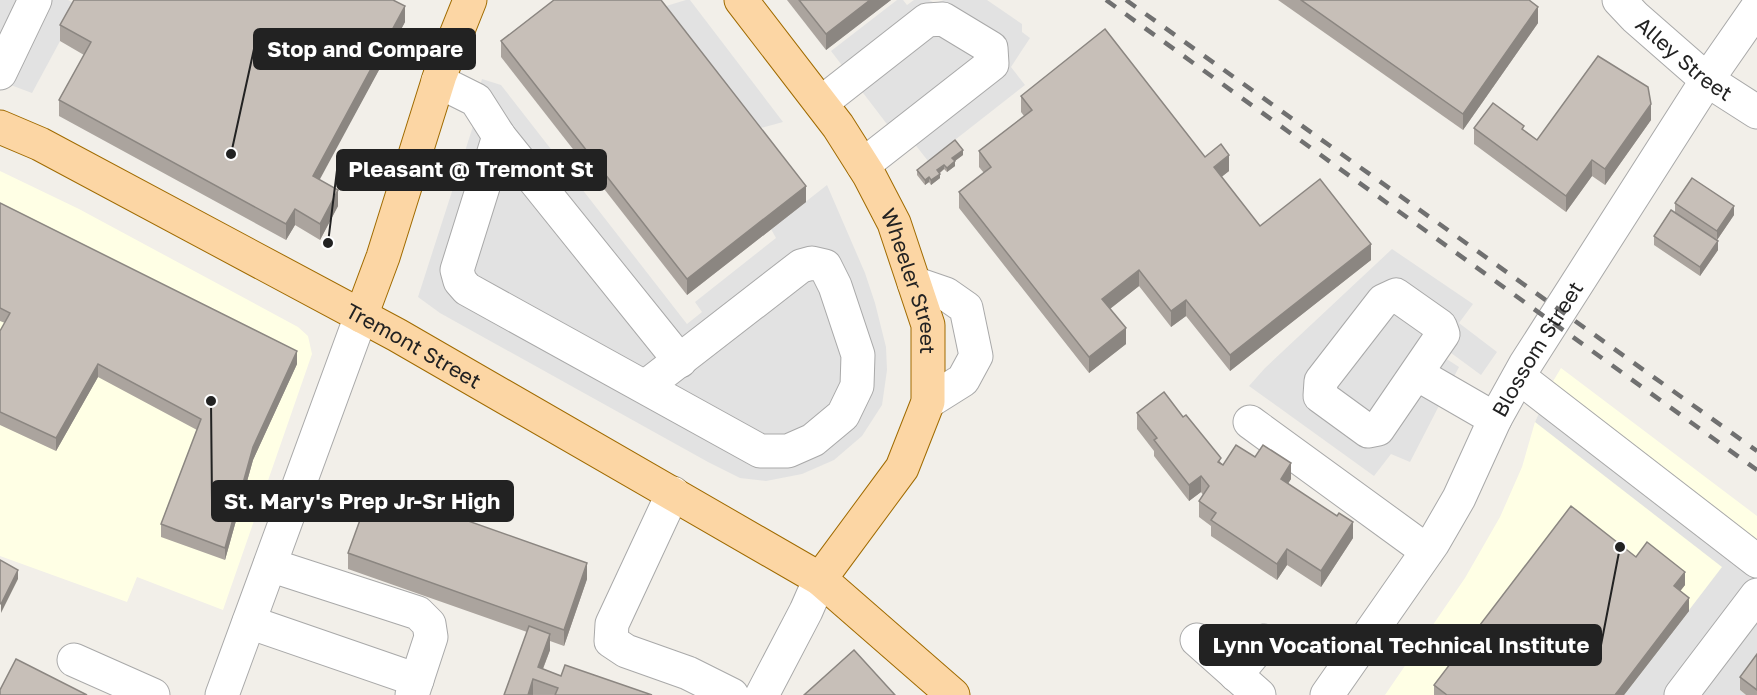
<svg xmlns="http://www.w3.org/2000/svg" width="1757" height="695" font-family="'Golos Text',sans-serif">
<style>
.education{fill:#ffffe5}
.parking{fill:#e2e2e2}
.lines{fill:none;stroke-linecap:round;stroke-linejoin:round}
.minor-casing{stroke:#a9a9a9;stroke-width:35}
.major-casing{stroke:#a06b00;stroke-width:35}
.minor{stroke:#fff;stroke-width:33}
.major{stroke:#fcd6a4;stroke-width:33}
.rail{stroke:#707070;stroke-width:4.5;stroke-dasharray:12 12;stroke-linecap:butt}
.wall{fill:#aba49e}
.shaded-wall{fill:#8b8681}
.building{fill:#c7bfb8;stroke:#8b8681;stroke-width:1.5}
.labels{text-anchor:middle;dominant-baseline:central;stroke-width:4.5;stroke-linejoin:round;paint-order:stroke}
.street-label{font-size:21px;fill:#222;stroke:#fff}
.leader{fill:none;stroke:#222;stroke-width:2}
.callout-dot{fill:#222;stroke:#fff;stroke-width:2}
.callout{fill:#222;stroke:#222;stroke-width:2}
.callout-label{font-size:22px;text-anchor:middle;font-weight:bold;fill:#fff}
</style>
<rect width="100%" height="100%" fill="#f2efe9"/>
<g class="education">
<polygon points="0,171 79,209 298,327 308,336 312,354 223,610 137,577 127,602 0,556"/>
<polygon points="1561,368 1757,516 1757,695 1385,695 1465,578 1500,517 1522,467 1535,422 1552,383"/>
</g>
<g class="parking">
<polygon points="0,0 68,0 79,6 32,93 0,81"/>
<polygon points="686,0 690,0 783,122 757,129 663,7"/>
<polygon points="897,0 903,0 907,5 914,0 929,0 935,3 944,0 987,0 1022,24 1022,32 1030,38 1011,67 1025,85 928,161 914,143 906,149 831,51"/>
<polygon points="482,79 501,85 687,324 702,312 695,302 776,238 771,229 827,185 865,273 875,303 886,347 887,370 882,405 862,436 834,460 802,474 766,481 740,478 708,462 440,313 418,297 476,117 472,113"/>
<polygon points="1392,249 1473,304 1459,323 1497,352 1481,375 1447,350 1442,356 1459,367 1410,462 1391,454 1374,476 1249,386 1265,368"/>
<polygon points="1552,383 1757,542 1757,667 1740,690 1746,695 1624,695 1722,567 1535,422"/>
</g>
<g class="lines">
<defs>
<g id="minor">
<path id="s1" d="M1619 0 1635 17 1707 80 1757 112"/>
<polyline points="0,73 35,0"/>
<polyline points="438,81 476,100 499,136 680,361"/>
<polyline points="821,103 927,20 943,19 991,48 992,64 863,165"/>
<polyline points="499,136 457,270 460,281 467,289 760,451 788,451 813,440 843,415 857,386 858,355 835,286 825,266 812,263 801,266 645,387"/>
<polyline points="914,283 946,294 966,308 976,356 963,380 928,402"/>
<polygon points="1396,295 1440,326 1443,334 1378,429 1368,431 1320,396 1321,381 1383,301"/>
<polyline points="1417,374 1495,419"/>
<polyline points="1519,377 1757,561"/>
<polyline points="1250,422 1427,551"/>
<polyline points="673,493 612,624 611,641 626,651 688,673 732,695"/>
<polyline points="270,565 418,613 429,624 431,637 412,695"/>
<polyline points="249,622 417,680"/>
<polyline points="1197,640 1259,695"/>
<polyline points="74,660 153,695"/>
<polyline points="1236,675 1264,641"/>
<polyline points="222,695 361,316"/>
<polyline points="762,695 806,611 820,579"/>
<path id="s2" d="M1327 695 1433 543 1459 498 1495 419 1525 365 1707 80 1757 8"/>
<polyline points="1681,695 1757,595"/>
</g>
<g id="major">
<path id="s3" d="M741 0 838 126 869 175 894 223 928 325V402L902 468 820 579"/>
<path id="s4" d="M0 127 40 144 397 335 820 579 953 695"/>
<polyline points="361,316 383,257 440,75 470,0"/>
</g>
</defs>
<use href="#minor" class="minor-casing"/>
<use href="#major" class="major-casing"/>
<use href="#minor" class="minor"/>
<use href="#major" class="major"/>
<g class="rail">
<polyline points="1106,0 1757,470"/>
<polyline points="1126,0 1757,451"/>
</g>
</g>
<g class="wall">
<polygon points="787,0 891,0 826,50"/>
<polygon points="1278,0 1529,0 1538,23 1463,130"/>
<polygon points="405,22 319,179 338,206 320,240 295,225 286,240 59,116 59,100 84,55 60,41 60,25"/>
<polygon points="501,41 806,202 687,295 501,57"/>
<polygon points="1021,96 1205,157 1229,171 1221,177 1260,226 1371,260 1230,371 1186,316 1171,327 1139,286 1110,309 1126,344 1089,373 959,208 959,192 984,173 979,167 979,151 1024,116 1021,112"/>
<polygon points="1651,120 1605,185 1592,176 1566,212 1474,144 1474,128 1524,130 1537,140"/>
<polygon points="963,155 955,161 955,166 947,172 944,169 940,173 940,178 931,185 929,182 925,185 917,175 917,170"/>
<polygon points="0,203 297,364 253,460 225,560 161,537 161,524 197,430 98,377 56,451 0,425 0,331 5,323 0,321"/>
<polygon points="1675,203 1734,215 1717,240 1718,250 1700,276 1654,245 1654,236 1675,212"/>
<polygon points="1137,413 1183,417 1223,465 1255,457 1291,479 1288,483 1353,538 1321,587 1287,565 1277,580 1211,536 1211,526 1199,517 1199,501 1203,495 1201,492 1189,501 1154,456 1154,451 1137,429"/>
<polygon points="348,553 587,579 564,646 550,641 550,650 543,669 561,676 652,695 504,695 527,632 348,569"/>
<polygon points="1636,557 1685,585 1680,591 1689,611 1624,695 1434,695 1434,685"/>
<polygon points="1757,654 1757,695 1746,695 1740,690 1740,677"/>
</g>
<g class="shaded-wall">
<polygon points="870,0 891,0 826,50 826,34"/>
<polygon points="405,6 405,22 313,192 313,176"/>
<polygon points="1538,7 1538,23 1463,130 1463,114"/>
<polygon points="1651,104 1651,120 1605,185 1605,169"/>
<polygon points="963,150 963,155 952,163 952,158"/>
<polygon points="1229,155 1229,171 1214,183 1214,167"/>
<polygon points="1592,160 1592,176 1566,212 1566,196"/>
<polygon points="955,161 955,166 947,172 947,168"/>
<polygon points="944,165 944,169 937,175 937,170"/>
<polygon points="940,174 940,178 931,185 931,180"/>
<polygon points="929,177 929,182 925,185 925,180"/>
<polygon points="806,186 806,202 687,295 687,279"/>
<polygon points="338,190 338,206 320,240 320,224"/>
<polygon points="1734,206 1734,215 1717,240 1717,231"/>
<polygon points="295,209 295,225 286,240 286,224"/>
<polygon points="1718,241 1718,250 1700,276 1700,267"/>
<polygon points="1371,244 1371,260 1230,371 1230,355"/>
<polygon points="1139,270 1139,286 1102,315 1102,299"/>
<polygon points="1186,300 1186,316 1171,327 1171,311"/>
<polygon points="1126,328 1126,344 1089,373 1089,357"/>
<polygon points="297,351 297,364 253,460 225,560 225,548 253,447"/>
<polygon points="98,364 98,377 56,451 56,438"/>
<polygon points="1291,463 1291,479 1281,495 1281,479"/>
<polygon points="1201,476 1201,492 1189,501 1189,485"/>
<polygon points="1353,522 1353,538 1321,587 1321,571"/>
<polygon points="1287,549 1287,565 1277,580 1277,564"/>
<polygon points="587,563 587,579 564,646 564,630"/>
<polygon points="18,570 18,579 1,613 1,604"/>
<polygon points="1685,572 1685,585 1674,599 1674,586"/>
<polygon points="1689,598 1689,611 1624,695 1615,695"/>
<polygon points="550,634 550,650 538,681 538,667"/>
<polygon points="533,679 533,695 528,695"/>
</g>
<g class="building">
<polygon points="74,0 393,0 405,6 313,176 338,190 320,224 295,209 286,224 59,100 91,42 60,25"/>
<polygon points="554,0 661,0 806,186 687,279 501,41"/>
<polygon points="799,0 870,0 826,34"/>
<polygon points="1301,0 1529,0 1538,7 1463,114"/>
<polygon points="1105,29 1205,157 1221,144 1229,155 1214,167 1260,226 1320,179 1371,244 1230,355 1186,300 1171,311 1139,270 1102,299 1126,328 1089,357 959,192 991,167 979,151 1032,110 1021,96"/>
<polygon points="1598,56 1648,87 1651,104 1605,169 1592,160 1566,196 1474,128 1493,103 1524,126 1522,129 1537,140"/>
<polygon points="955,140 963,150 952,158 955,161 947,168 944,165 937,170 940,174 931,180 929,177 925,180 917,170"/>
<polygon points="1692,178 1734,206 1717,231 1675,203"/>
<polygon points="0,203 297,351 253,447 225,548 161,524 201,419 98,364 56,438 0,412 0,331 10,313 0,308"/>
<polygon points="1671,210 1718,241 1700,267 1654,236"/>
<polygon points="1164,392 1183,417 1186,415 1221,458 1218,462 1223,465 1236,445 1255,457 1263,445 1291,463 1281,479 1337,516 1339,513 1353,522 1321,571 1287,549 1277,564 1211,520 1216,513 1199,501 1209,486 1201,476 1189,485 1154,440 1157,438 1137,413"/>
<polygon points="372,487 587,563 564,630 348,553"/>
<polygon points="1571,506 1636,557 1647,542 1685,572 1674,586 1689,598 1615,695 1447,695 1434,685"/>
<polygon points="0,560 18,570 1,604 0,603"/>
<polygon points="529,626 550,634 538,667 561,676 565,665 652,695 555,695 558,688 533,679 528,695 504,695"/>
<polygon points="854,650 895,695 804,695"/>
<polygon points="1757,654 1757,690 1740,677"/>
<polygon points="16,659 87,695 0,695 0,690"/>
</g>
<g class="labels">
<g class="street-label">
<text stroke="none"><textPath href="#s1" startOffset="88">Alley Street</textPath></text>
<text stroke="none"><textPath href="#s3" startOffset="332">Wheeler Street</textPath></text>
<text stroke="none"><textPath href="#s4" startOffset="468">Tremont Street</textPath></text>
<text stroke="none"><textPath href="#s2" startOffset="406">Blossom Street</textPath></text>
</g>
</g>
<path class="leader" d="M231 154L254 49M328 243L337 170M211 401L212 501M1620 547L1601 645"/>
<g class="callout-dot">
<circle cx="231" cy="154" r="6"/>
<circle cx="328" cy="243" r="6"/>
<circle cx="211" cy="401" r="6"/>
<circle cx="1620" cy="547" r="6"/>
</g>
<g class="callout">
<rect x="254" y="29" width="221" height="40" rx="6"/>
<rect x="337" y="150" width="269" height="40" rx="6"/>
<rect x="212" y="481" width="301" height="40" rx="6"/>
<rect x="1200" y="625" width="401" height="40" rx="6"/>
</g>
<g class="callout-label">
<text x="365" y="57">Stop and Compare</text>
<text x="471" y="177">Pleasant @ Tremont St</text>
<text x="362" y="509">St. Mary's Prep Jr-Sr High</text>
<text x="1401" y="653">Lynn Vocational Technical Institute</text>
</g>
</svg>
